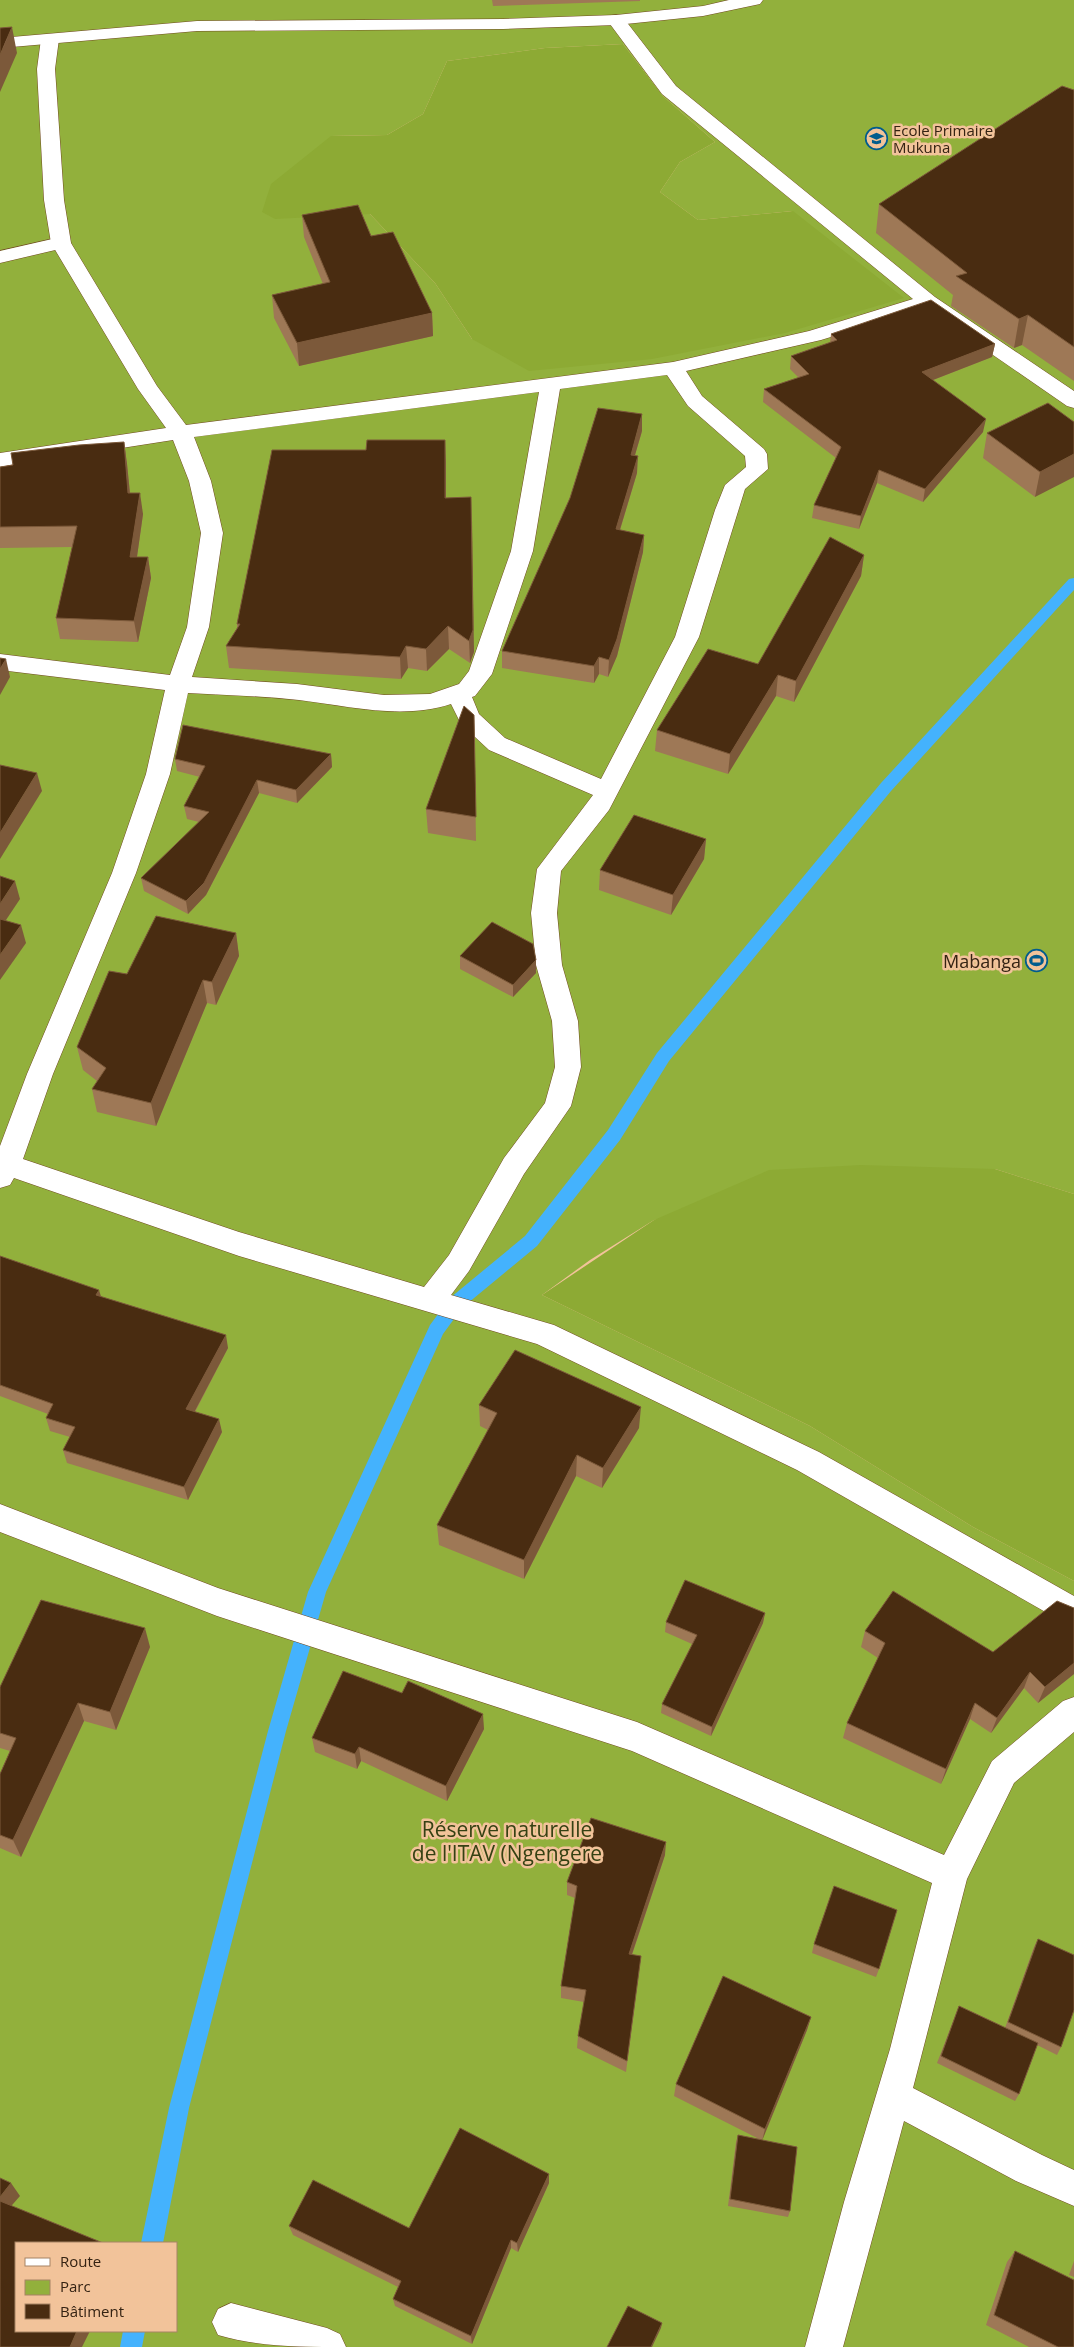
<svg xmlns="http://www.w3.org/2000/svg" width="1074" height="2347" font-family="'Open Sans',sans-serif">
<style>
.green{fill:#92b03c;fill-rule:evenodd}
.forest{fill:#8daa34}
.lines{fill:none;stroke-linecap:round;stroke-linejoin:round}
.stream{fill:#44b2fd;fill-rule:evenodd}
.lane-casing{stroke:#714922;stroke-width:1}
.street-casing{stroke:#714922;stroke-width:1}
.secondary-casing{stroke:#714922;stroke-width:1}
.lane{fill:#fff;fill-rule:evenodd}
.street{fill:#fff;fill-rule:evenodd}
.secondary{fill:#fff;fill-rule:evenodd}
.wall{fill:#9e7856}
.shaded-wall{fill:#7c593a}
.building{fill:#492c11;stroke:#7c593a}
.labels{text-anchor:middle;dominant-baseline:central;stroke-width:5;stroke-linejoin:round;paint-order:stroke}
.far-poi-label{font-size:15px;fill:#352313;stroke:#f2c39a;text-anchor:start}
.poi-label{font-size:18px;fill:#352313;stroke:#f2c39a;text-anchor:end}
.near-park-label{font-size:21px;fill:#354113;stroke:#f2c39a}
</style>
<rect width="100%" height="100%" fill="#f2c39a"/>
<path class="green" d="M0 0H1074V1194L995 1169 654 1220 590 1260 542 1295 810 1426 973 1527 1074 1581V2347H0ZM623 44 664 97 715 142 680 162 660 192 698 220 793 211 472 339 435 283 370 214 331 136 387 135 423 114 447 61 545 48ZM16 2243H176V2331H16Z"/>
<g class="forest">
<polygon points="623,44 664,97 715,142 680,162 660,192 698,220 793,211 904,298 785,333 652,359 529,371 472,339 435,283 370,214 275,219 262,212 271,184 331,136 387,135 423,114 447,61 545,48"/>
<polygon points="861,1165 995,1169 1074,1194 1074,1581 973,1527 810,1426 542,1295 654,1220 769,1170"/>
</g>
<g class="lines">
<g class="stream">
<polygon points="1074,578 1074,590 891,791 669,1061 620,1140 537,1246 462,1308 443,1334 326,1592 286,1731 189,2108 163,2243 141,2243 169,2108 268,1731 308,1592 430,1325 450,1298 525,1236 608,1130 657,1053 881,783 1069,579"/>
<polygon points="123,2331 145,2331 142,2347 120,2347"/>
</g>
<defs>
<polygon id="lane" points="61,237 68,239 71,243 68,247 0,263 0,251"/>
<g id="street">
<path d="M616 15 622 16 676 86 935 297 1074 391V408L1067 406 925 308 821 340 686 371 702 396 764 449 767 454 768 469 745 489 699 637 609 810 561 871 557 913 562 965 578 1021 581 1067 571 1106 524 1174 469 1271 451 1295 554 1325 819 1452 1074 1596V1626L1063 1622 797 1470 537 1344 239 1256 14 1178 10 1185 0 1188V1146L27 1074 112 873 146 774 165 690 0 670V654L170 675 187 627 201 533 189 481 173 440 0 467V453L166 428 138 389 51 243 44 200 37 69 41 39 44 35H56L59 39 55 69 64 200 71 243 157 386 186 425 673 362 809 331 913 299 662 94 607 20 610 16ZM667 375 688 406 745 456 746 467 725 485 715 510 675 637 601 779 505 738 479 714 472 697 475 696 492 674 533 551 560 389ZM539 392 511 551 469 671 459 684 430 694 384 695 297 684 192 677 209 627 223 533 211 481 194 437ZM188 693C225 695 262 696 299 700 349 706 402 720 451 704L461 724 489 750 593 795 537 869 531 913 536 965 552 1021 555 1067 545 1103 504 1158 449 1255 424 1287 239 1232 23 1159 53 1074 136 873 170 774Z"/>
<polygon points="0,1504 218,1588 637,1722 944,1855 992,1761 1063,1701 1074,1697 1074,1732 1014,1783 967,1879 913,2088 1042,2155 1074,2170 1074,2206 1016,2181 904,2121 843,2347 805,2347 844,2202 890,2049 932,1883 632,1751 217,1616 0,1532"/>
<path d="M231 2303 327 2328 340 2334 346 2347C302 2347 259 2347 218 2335L212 2322 218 2309Z"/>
</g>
<polygon id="secondary" points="729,0 763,0 760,4 703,16 616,25 503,29 197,31 0,48 0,38 197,21 503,19 616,15 703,6"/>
</defs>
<use href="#lane" class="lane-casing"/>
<use href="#street" class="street-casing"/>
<use href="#secondary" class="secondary-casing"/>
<use href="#lane" class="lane"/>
<use href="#street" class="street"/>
<use href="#secondary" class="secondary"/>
</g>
<g class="wall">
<polygon points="492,0 640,0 640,1 493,6"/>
<polygon points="1074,90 1074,381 1022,345 1014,348 951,306 953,295 876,233 879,204"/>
<polygon points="302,215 371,236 432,313 433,336 299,366 274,318 272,295 323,284 304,237"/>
<polygon points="831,334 995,344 992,357 933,380 983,432 923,502 877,483 859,529 812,518 814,505 836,458 763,402 764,389 799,378 790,369 791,356 830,343"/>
<polygon points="1074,422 1035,497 983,458 987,433"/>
<polygon points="642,431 635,455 637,473 620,530 644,535 643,552 617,656 608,677 599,674 594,683 502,668 502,651"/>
<polygon points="124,442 127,464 130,493 143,514 137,557 148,557 151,578 138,642 60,639 56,618 72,547 0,548 0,467"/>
<polygon points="446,462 446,498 474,652 470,663 449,649 427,671 408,668 401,679 229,668 226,646 237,628 237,624"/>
<polygon points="864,555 861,576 794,702 776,696 728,774 655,751 657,730 758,664"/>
<polygon points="474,715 476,841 428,833 426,809"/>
<polygon points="331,754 332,767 297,803 259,793 206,895 188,914 144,891 141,878 199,822 187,819 184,806 200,777 177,771 175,759"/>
<polygon points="706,839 704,859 671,915 599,890 600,870"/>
<polygon points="236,933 239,956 216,1005 207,1003 156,1126 97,1112 92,1089 97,1081 83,1070 77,1047 127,974"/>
<polygon points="460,956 536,973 513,997 460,969"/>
<polygon points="0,1256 228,1348 195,1412 222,1432 188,1500 67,1463 63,1450 70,1437 50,1431 46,1418 48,1414 0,1396"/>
<polygon points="479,1405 639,1428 602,1488 576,1476 524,1579 439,1545 437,1525 488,1430 480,1426"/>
<polygon points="1074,1608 1074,1674 1038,1703 1024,1688 991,1733 970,1719 941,1784 843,1738 847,1723 878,1658 861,1647 865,1631 993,1652"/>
<polygon points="765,1613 763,1623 711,1736 661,1713 662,1704 692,1644 665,1632 666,1622"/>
<polygon points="150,1647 116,1730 84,1721 21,1857 0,1848 0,1774 10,1751 0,1748 0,1687"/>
<polygon points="402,1693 484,1729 447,1801 361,1761 357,1769 315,1752 312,1738"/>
<polygon points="665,1855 632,1955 641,1956 626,2072 577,2048 578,2036 584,2002 561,1998 561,1986 575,1898 567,1895 567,1882"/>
<polygon points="1038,1939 1061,2047 1057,2055 1037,2045 1019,2094 1015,2101 937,2063 959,2006 1005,2028 1034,1947"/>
<polygon points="814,1944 879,1969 876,1977 812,1953"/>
<polygon points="811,2017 807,2030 762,2140 790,2211 788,2217 728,2206 736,2142 738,2135 759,2139 674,2096 676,2084"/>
<polygon points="549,2183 518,2252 511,2248 472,2344 395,2306 393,2299 398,2287 293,2235 289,2226 409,2228"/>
<polygon points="1015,2251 1074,2347 1029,2347 986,2325 1007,2262"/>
<polygon points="1074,2261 1074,2277 1069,2275"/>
</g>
<g class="shaded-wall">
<polygon points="12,27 17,53 0,92 0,55"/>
<polygon points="432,313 433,336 299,366 297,343"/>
<polygon points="1028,315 1022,345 1014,348 1019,319"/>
<polygon points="995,344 992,357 920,385 922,372"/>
<polygon points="642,414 642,431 630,472 631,455"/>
<polygon points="986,419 983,432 923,502 925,489"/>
<polygon points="445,440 446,462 446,520 445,498"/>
<polygon points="124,442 127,464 132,514 128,493"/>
<polygon points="1074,454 1074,477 1035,497 1040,472"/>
<polygon points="638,456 637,473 615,546 616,529"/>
<polygon points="879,470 877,483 859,529 861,516"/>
<polygon points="140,493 143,514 134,578 130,557"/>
<polygon points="472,519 474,652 470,663 469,641"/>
<polygon points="644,535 643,552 617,656 608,677 609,660"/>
<polygon points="864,555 861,576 794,702 796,681"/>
<polygon points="148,557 151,578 138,642 134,621"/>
<polygon points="448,626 449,649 427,671 426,649"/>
<polygon points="406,646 408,668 401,679 400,657"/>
<polygon points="599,657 599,674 594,683 594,666"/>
<polygon points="6,659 10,677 0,695 0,669"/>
<polygon points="778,675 776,696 728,774 730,754"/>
<polygon points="331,754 332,767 297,803 296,790"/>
<polygon points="37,773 42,791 0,859 0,833"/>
<polygon points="257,780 259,793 206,895 188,914 186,901"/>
<polygon points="706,839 704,859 671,915 673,895"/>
<polygon points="15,881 20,899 0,929 0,904"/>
<polygon points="21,925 26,943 0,980 0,955"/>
<polygon points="236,933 239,956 216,1005 212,982"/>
<polygon points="536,960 536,973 513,997 513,985"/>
<polygon points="203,980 207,1003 156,1126 151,1103"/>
<polygon points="99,1290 103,1303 96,1295"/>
<polygon points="226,1335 228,1348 189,1422 186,1409"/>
<polygon points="641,1407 639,1428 602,1488 603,1468"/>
<polygon points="219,1419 222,1432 188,1500 184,1487"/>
<polygon points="577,1455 576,1476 524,1579 524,1560"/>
<polygon points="765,1613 763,1623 711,1736 712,1727"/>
<polygon points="145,1628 150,1647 116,1730 110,1712"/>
<polygon points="1074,1663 1074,1674 1038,1703 1045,1687"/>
<polygon points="1030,1672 1024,1688 991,1733 997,1718"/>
<polygon points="78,1703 84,1721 21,1857 13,1840"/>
<polygon points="975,1703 970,1719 941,1784 946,1769"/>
<polygon points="483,1714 484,1729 447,1801 446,1786"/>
<polygon points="359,1747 361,1761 357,1769 355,1754"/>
<polygon points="666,1842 665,1855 628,1966 629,1954"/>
<polygon points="811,2017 807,2030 762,2141 765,2129"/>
<polygon points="549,2174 549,2183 518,2252 517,2243"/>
<polygon points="11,2183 20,2196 6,2212 0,2204 0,2197"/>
<polygon points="511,2240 511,2248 472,2344 471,2336"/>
<polygon points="662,2323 661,2328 652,2347 651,2347"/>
<polygon points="77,2331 90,2331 82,2347 70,2347"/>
</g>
<g class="building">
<polygon points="12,27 0,55 0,28"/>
<polygon points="1062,86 1074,90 1074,347 1028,315 1019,319 956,276 967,273 879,204"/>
<polygon points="358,205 371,236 393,232 432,313 297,343 272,295 330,282 302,215"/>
<polygon points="931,300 995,344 922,372 986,419 925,489 879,470 861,516 814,505 841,447 764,389 809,374 791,356 837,340 831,334"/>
<polygon points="1048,403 1074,422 1074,454 1040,472 987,433"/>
<polygon points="598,408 642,414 631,455 638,456 616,529 644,535 617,639 609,660 599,657 594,666 502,651 570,498"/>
<polygon points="367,440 445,440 445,498 471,497 473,630 469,641 448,626 426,649 406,646 400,657 226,646 240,624 237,624 272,450 366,450"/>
<polygon points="124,442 128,493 140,493 130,557 148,557 134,621 56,618 77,526 0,527 0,467 13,465 11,453 79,445"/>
<polygon points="830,537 864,555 796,681 778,675 730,754 657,730 708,649 758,664"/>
<polygon points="0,658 6,659 0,669"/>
<polygon points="464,706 474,715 476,817 426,809"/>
<polygon points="183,725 331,754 296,790 257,780 204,883 186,901 141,878 209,812 184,806 205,766 175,759"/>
<polygon points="0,765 37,773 0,833"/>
<polygon points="634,815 706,839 673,895 600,870"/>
<polygon points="0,876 15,881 0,904"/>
<polygon points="156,916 236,933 212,982 203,980 151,1103 92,1089 106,1068 77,1047 109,971 127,974"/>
<polygon points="0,919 21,925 0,955"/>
<polygon points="492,922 533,944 536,960 513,985 460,956"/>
<polygon points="0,1256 99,1290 96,1295 226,1335 186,1409 219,1419 184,1487 63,1450 75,1427 46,1418 53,1404 0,1385"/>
<polygon points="515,1350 641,1407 603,1468 577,1455 524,1560 437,1525 497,1413 479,1405"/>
<polygon points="685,1580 765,1613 712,1727 662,1704 697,1635 666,1622"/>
<polygon points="893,1591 993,1652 1057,1601 1074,1608 1074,1663 1045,1687 1030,1672 997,1718 975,1703 946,1769 847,1723 885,1643 865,1631"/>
<polygon points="41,1600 145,1628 110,1712 78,1703 13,1840 0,1835 0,1774 16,1738 0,1733 0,1687"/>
<polygon points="343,1671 402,1693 408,1681 483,1714 446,1786 359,1747 355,1754 312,1738"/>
<polygon points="591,1818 666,1842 629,1954 641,1956 627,2061 578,2036 586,1990 561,1986 577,1886 567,1882"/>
<polygon points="834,1886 897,1910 879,1969 814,1944"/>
<polygon points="1038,1939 1074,1955 1074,2010 1061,2047 1008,2022"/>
<polygon points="723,1976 811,2017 765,2129 676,2084"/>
<polygon points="959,2006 1038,2043 1019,2094 941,2056"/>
<polygon points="460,2128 549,2174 517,2243 511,2240 471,2336 393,2299 401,2281 289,2226 313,2180 409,2228"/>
<polygon points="738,2135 797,2147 790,2211 730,2199"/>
<polygon points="0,2178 11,2183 0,2197"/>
<polygon points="0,2201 103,2243 16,2243 16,2331 77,2331 70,2347 0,2347"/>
<polygon points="1015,2251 1074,2280 1074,2347 1058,2347 994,2315"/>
<polygon points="628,2306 662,2323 651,2347 607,2347"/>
</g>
<defs>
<symbol id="school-ring" viewBox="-11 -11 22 22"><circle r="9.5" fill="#f2c39a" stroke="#015c8d" stroke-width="1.5"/><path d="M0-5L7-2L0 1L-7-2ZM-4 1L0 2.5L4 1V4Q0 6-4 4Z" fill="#015c8d"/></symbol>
<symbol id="stadium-ring" viewBox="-11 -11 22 22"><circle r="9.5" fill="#f2c39a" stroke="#015c8d" stroke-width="1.5"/><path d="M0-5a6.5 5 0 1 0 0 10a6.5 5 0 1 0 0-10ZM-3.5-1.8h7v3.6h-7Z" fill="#015c8d"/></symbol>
</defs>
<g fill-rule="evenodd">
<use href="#school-ring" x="864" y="126" width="25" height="25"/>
<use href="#stadium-ring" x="1024" y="948" width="25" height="25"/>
</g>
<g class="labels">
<g class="far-poi-label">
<text x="893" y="130">Ecole Primaire<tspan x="893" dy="17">Mukuna</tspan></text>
</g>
<g class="poi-label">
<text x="1021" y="961">Mabanga</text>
</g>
<g class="near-park-label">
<text x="507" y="1829">Réserve naturelle<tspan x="507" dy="24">de l'ITAV (Ngengere</tspan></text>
</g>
</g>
<rect x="15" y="2242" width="162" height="90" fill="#f2c39a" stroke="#a68364"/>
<rect x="25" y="2258" width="25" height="8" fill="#ffffff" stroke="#a68364"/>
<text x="60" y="2267" font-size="15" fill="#352313">Route</text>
<rect x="25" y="2280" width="25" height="15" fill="#92b03c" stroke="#a68364"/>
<text x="60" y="2292" font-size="15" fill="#352313">Parc</text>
<rect x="25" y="2304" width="25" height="15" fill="#492c11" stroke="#a68364"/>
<text x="60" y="2317" font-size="15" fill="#352313">Bâtiment</text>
</svg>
